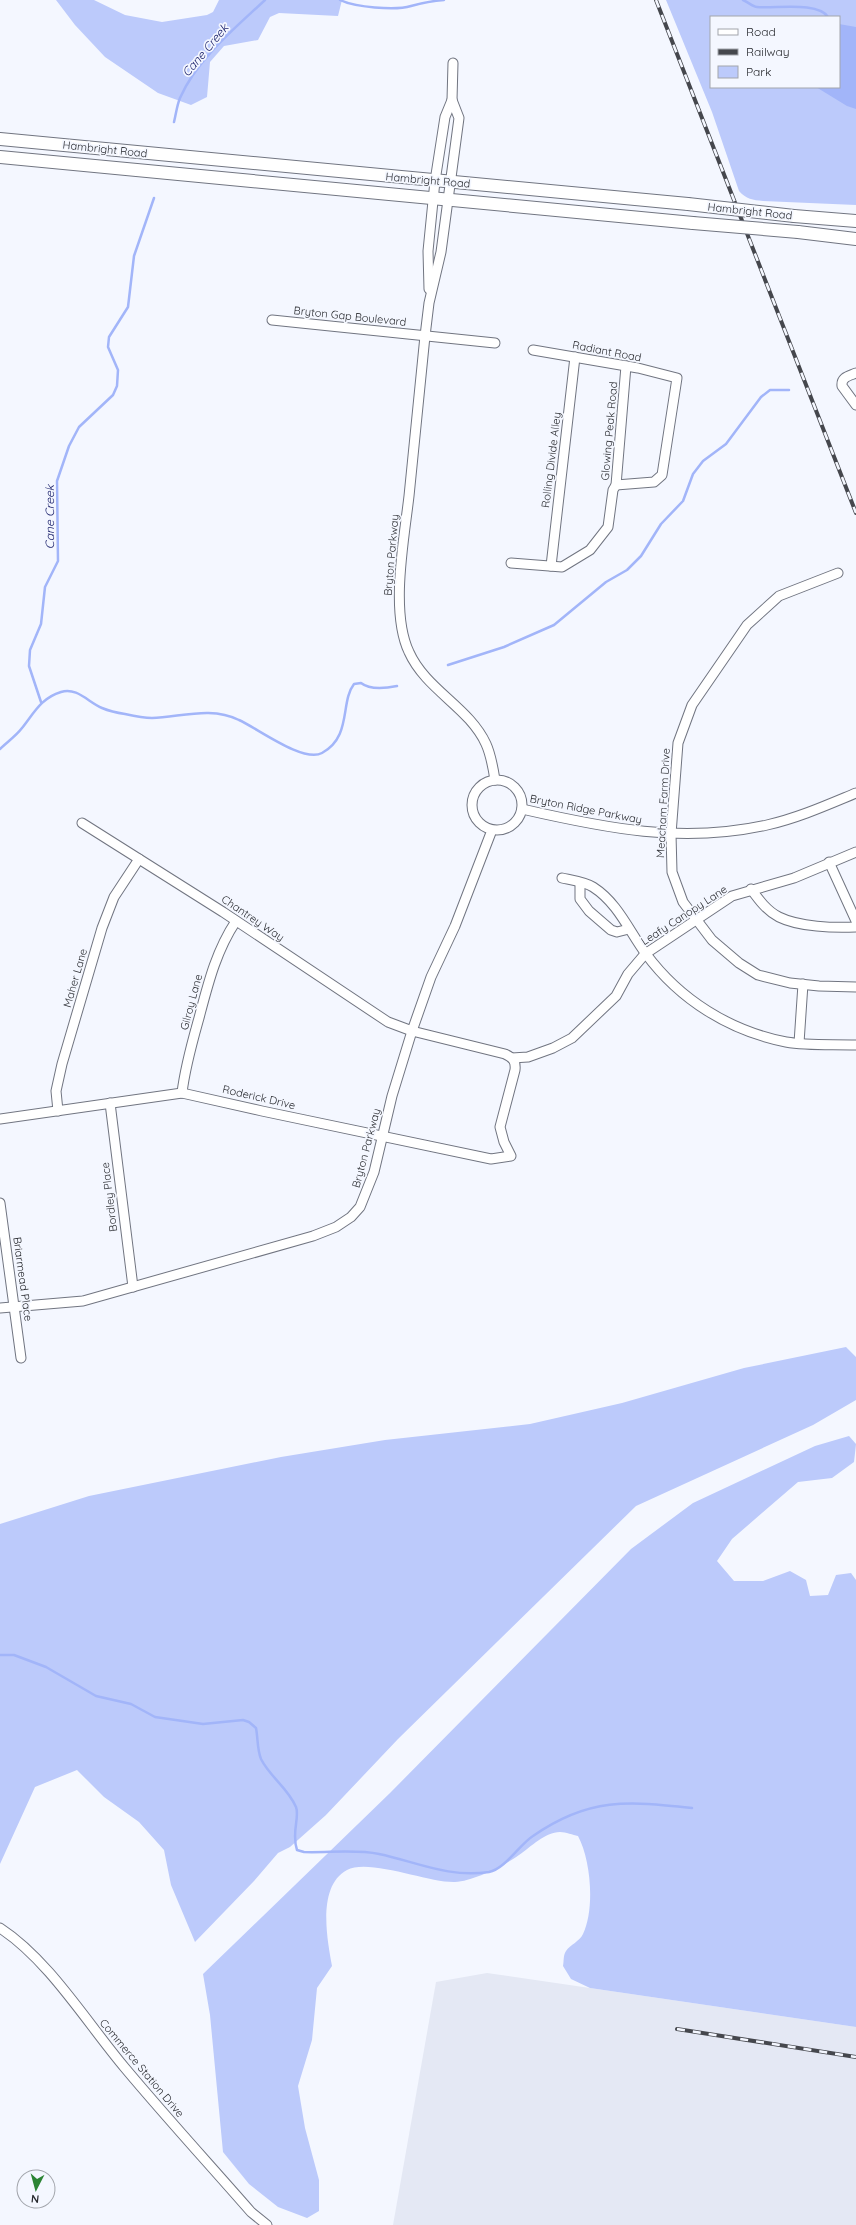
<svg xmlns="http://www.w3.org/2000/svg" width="856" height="2225" font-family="Quicksand,sans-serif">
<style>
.built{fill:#e4e8f4}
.green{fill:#bccafb;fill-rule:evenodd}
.water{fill:#a2b5f9}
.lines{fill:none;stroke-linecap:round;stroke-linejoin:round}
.stream{stroke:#a2b5f9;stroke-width:2.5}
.minor-casing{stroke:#717581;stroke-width:11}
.tertiary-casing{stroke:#717581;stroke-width:14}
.minor{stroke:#fff;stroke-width:9}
.tertiary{stroke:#fff;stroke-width:12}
.rail-casing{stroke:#45474d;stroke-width:4}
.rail{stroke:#f4f7ff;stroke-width:2.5;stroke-dasharray:8;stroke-linecap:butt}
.tertiary-bridge-casing{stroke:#717581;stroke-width:14;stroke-linecap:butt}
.tertiary-bridge{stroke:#fff;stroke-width:12}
.labels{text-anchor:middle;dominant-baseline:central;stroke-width:3.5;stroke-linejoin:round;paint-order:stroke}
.street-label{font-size:11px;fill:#282a2f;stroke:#f4f7ff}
.water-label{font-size:12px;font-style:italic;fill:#191f6a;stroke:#f4f7ff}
</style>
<rect width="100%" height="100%" fill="#f4f7ff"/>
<polygon class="built" points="487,1973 856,2027 856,2225 393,2225 436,1982"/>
<g class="green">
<polygon points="56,0 94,0 125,15 162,22 207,15 213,12 219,0 342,0 338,16 279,13 270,17 258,40 224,46 210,62 207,97 191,105 158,93 105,57 75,25"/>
<path d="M666 0H856V205L763 201C753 200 746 199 739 191L712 112ZM711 17H839V87H711Z"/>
<polygon points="846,1347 856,1357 856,1400 813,1425 636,1506 398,1739 326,1815 290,1847 278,1853 254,1881 195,1942 171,1885 164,1850 139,1822 104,1797 77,1770 35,1787 0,1864 0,1524 89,1496 281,1457 385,1440 530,1424 622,1403 744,1368"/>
<path d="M849 1436 856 1444 854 1462 832 1478 798 1482 732 1539 717 1561 734 1581H763L790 1571 806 1580 810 1596 828 1595 836 1575 851 1573 856 1580V2027L590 1988 571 1979 563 1966C564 1962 563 1955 566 1951 570 1945 580 1941 583 1934 595 1909 591 1860 578 1836 573 1835 566 1832 560 1832 545 1832 531 1847 519 1855 504 1866 473 1881 455 1882 429 1883 369 1858 347 1870 317 1886 327 1939 332 1966L317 1988 312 2040 298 2086 305 2128 319 2180V2211L307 2218 278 2207 249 2184 223 2152 210 2015 203 1974 390 1793 631 1549 693 1503 815 1446Z"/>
</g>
<polygon class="water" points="839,24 856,27 856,109 847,106 816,87 839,87"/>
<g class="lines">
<g class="stream">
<path d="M340 0C354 7 395 11 411 6 422 3 431 1 444 0"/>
<path d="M743 0C748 2 753 7 757 7 774 9 818 1 828 17"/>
<path d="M174 122C176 114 177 105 180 98 197 59 234 29 265 0"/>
<polyline points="448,665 504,647 554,625 606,582 627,570 641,556 661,524 683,501 693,474 703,461 726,444 761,397 770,390 789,390"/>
<polyline points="41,702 29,666 30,650 41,624 45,587 58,561 57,481 69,446 79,427 113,395 117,386 118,370 108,347 109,337 128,307 134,256 154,198"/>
<path d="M0 749C7 742 16 736 22 728 34 713 41 698 61 692 77 687 88 702 102 708 109 711 118 713 125 714 134 716 143 718 152 718 181 717 211 706 239 720 257 728 303 763 322 753 352 737 340 702 354 684L361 683C370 690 387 688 397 686"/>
<path d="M0 1655H14L46 1667 96 1696 131 1704 155 1717 203 1724 243 1720 249 1722 256 1728C258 1738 257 1749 261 1759 270 1777 288 1788 296 1807 300 1817 291 1833 297 1850L304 1852C327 1853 356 1849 379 1854 417 1862 448 1878 489 1872 505 1869 520 1844 533 1836 589 1797 628 1801 692 1808"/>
</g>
<defs>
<g id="minor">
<path d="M452 100 459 118 441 252 429 303 425 336C420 389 414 443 409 496 404 540 390 612 409 652 426 690 469 707 486 744 491 755 493 767 495 780"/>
<polyline points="429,289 428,251 435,181 445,117 452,100 453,63"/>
<polyline points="272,320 495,343"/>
<polyline points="533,350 638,368 677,378 662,475 654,482 616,485"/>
<path d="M856 373C849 376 841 377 842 386L856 405"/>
<polyline points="511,563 562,567 590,550 608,527 613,490 616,485 626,366"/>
<polyline points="551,566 575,357"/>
<polyline points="838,573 779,596 747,625 692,705 678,743 671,834 672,872 683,902 696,919 712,940 739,963 758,975 790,983 819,986 856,987"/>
<circle cx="497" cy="805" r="25"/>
<path d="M522 809C605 828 682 844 767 825 798 818 827 805 856 793"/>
<polyline points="829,862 856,921"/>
<path d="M562 878C571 880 585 882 593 887 618 903 629 931 646 954 680 1000 730 1031 786 1042 809 1046 833 1044 856 1045"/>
<polyline points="580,883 580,899 589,911 611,930 617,932 629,929"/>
<path d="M751 889C759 900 767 911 779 917 799 927 834 928 856 927"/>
<polyline points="799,1043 803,984"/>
<polyline points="512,1058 528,1057 553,1048 572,1038 616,996 628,974 645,954 732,896 794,878 856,852"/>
<path d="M182 1093C185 1067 192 1043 199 1018 208 984 216 951 236 921"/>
<polyline points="110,1103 133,1287"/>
<polyline points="58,1111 56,1091 62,1064 102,928 114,897 139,859"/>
<path d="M0 1119 182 1093 262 1111 491 1159 511 1156 504 1142 500 1127 515 1070C516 1061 513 1058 505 1054L412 1031 388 1022 223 912 82 823"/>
<polyline points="0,1203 21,1358"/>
<polyline points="0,1308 83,1301 313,1236 336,1227 351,1217 360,1207 374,1172 392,1096 412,1031 431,977 455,926 492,830"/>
<path d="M0 1928C49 1960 87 2023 125 2068 166 2117 209 2164 251 2212L267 2225"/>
</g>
<g id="tertiary">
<polyline points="0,139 688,204"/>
<polyline points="0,157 693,223"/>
<polyline points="794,216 856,221"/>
<polyline points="798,232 856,239"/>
</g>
</defs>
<use href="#minor" class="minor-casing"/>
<use href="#tertiary" class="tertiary-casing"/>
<use href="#minor" class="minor"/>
<use href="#tertiary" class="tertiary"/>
<defs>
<g id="rail">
<polyline points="656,0 856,513"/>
<polyline points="677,2029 856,2057"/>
</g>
</defs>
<use href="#rail" class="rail-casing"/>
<use href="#rail" class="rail"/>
<defs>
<g id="tertiary-bridge">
<polyline points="688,204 794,216"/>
<polyline points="693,223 798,232"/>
</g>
</defs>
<use href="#tertiary-bridge" class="tertiary-bridge-casing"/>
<use href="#tertiary-bridge" class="tertiary-bridge"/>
</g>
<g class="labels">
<g class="street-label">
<text transform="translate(105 149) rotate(6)">Hambright Road</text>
<text transform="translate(428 180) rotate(5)">Hambright Road</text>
<text transform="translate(750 211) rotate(6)">Hambright Road</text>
<text transform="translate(350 316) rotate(6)">Bryton Gap Boulevard</text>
<text transform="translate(607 351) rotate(11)">Radiant Road</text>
<text transform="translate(609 431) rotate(-85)">Glowing Peak Road</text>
<text transform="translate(551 460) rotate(-83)">Rolling Divide Alley</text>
<text transform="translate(391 555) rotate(-85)">Bryton Parkway</text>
<text transform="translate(663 803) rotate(-87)">Meacham Farm Drive</text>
<text transform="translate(586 809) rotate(11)">Bryton Ridge Parkway</text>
<text transform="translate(684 915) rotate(-33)">Leafy Canopy Lane</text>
<text transform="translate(253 918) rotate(34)">Chantrey Way</text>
<text transform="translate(75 978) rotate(-74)">Maher Lane</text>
<text transform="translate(191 1002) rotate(-75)">Gilroy Lane</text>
<text transform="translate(259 1097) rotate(13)">Roderick Drive</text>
<text transform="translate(366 1148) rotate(-75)">Bryton Parkway</text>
<text transform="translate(109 1197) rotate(-97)">Bordley Place</text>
<text transform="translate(23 1279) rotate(82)">Briarmead Place</text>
<text transform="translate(142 2068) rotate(50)">Commerce Station Drive</text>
</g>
<g class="water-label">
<text transform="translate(205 50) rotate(-50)">Cane Creek</text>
<text transform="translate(49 517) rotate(-90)">Cane Creek</text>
</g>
</g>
<rect x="710" y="16" width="130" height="72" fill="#f4f7ff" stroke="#a2a5ac"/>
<rect x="718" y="29" width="20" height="6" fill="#ffffff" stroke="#a2a5ac"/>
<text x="746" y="36" font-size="12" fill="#282a2f">Road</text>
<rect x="718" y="49" width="20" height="6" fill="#45474d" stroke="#a2a5ac"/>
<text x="746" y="56" font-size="12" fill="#282a2f">Railway</text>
<rect x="718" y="66" width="20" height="12" fill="#bccafb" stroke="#a2a5ac"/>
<text x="746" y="76" font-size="12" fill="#282a2f">Park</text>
<g transform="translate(36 2189) rotate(186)"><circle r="19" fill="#f4f7ff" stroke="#a2a5ac"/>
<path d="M0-3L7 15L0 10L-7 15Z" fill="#2c8434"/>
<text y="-6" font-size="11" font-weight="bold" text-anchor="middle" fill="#282a2f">N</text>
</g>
</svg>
